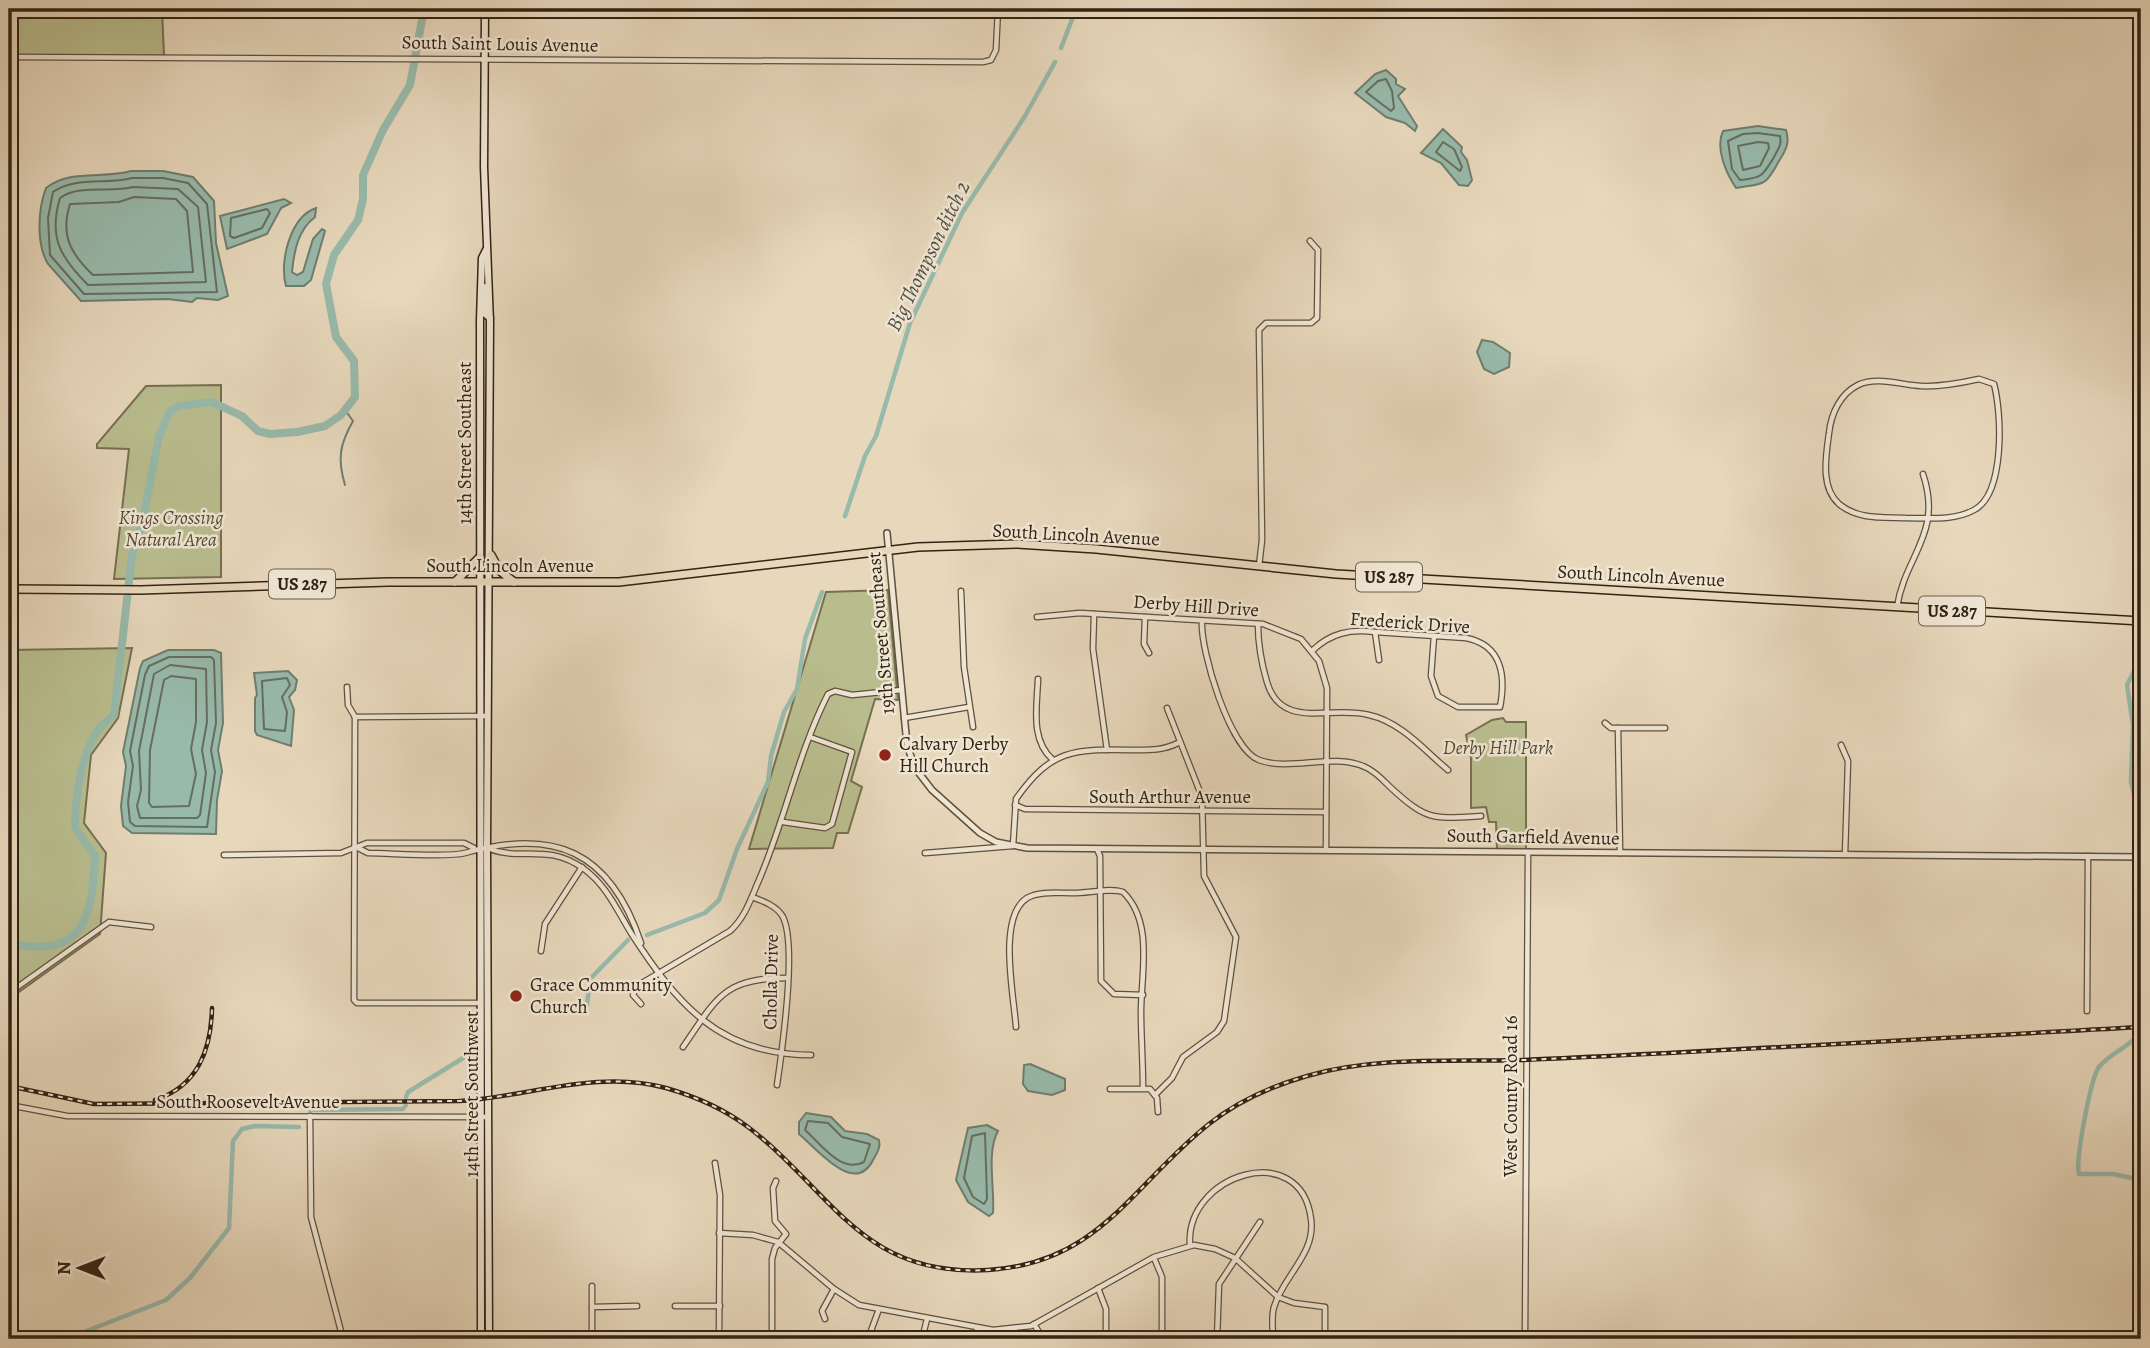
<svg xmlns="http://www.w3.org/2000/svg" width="2150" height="1348" font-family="Alegreya,serif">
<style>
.green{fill:#b9bd8e;stroke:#767051;stroke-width:2}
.water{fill:#98baab;stroke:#6f7e6f;stroke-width:2}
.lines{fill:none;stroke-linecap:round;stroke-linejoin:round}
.shore{stroke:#656e60;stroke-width:2}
.stream{stroke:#6f7e6f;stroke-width:2}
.canal{stroke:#98baab;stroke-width:4.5}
.river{stroke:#98baab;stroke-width:8}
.minor-casing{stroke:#5f503e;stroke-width:7}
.tertiary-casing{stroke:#5f503e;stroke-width:8}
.secondary-casing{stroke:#322314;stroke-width:9}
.trunk-casing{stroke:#322314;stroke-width:10}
.minor{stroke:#efe5d3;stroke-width:4.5}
.tertiary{stroke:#efe5d3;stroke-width:5}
.secondary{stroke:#efe5d3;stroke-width:6}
.trunk{stroke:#e7d7bb;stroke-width:7}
.rail-casing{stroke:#322314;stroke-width:4.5}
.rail{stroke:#efe5d3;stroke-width:2;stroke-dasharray:5;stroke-linecap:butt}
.poi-dot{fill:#8f2418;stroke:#efe5d3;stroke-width:2.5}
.labels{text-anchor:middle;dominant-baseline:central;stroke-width:5;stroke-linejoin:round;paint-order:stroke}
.shield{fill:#efe5d3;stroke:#6b5d4d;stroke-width:2}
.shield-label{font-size:18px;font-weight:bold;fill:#322314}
.street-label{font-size:19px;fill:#322314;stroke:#efe5d3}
.park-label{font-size:19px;font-style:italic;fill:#544a32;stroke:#efe5d3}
.poi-label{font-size:19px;fill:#322314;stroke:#efe5d3;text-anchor:start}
.water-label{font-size:21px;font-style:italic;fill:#515041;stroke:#efe5d3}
</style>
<rect width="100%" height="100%" fill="#e7d7bb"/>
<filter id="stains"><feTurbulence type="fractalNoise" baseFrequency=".00286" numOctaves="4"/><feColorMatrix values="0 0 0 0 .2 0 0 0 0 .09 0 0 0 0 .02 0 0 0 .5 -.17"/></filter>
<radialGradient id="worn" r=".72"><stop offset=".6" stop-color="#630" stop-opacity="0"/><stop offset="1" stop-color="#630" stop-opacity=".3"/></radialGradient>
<g class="green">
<polygon points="9,9 162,9 164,56 9,59"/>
<polygon points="221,385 221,577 114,579 129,449 97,448 97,444 146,386"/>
<polygon points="888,590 898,700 875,699 851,781 862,787 848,833 837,833 833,848 749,849 826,592"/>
<polygon points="132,648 118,718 91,755 84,823 106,853 100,934 9,999 9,650"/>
<polygon points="1503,718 1506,722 1526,722 1526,849 1497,849 1496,822 1489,822 1486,807 1471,808 1471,758 1466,735 1492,720"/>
</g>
<g class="water">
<polygon points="1386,70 1396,79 1396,84 1405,89 1398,96 1417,126 1415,131 1405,123 1386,117 1355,93 1375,74"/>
<path d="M1758 126 1786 130C1790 143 1786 150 1779 161 1765 187 1765 183 1736 188 1726 173 1715 148 1723 131Z"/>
<polygon points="1443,129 1462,147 1461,152 1467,160 1472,180 1468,186 1459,185 1441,163 1421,153"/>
<path d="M131 171H163L193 177 214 201 216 243 228 296 218 300 197 298 192 302 168 299 81 301 48 264C36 244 38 209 46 188 70 169 103 179 131 171Z"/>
<polygon points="284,199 291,203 281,208 267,234 227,249 220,216"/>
<path d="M316 208 315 217C298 230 294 251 292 272L297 275 303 272 313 239 322 229 325 231 311 280 304 286H286C279 262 290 217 316 208Z"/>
<polygon points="1482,340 1493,342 1510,353 1509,367 1494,374 1484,369 1477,352"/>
<polygon points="168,650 214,650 221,653 223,723 218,750 222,771 217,800 216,834 132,833 123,826 121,806 126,766 123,752 140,668 143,661"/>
<polygon points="288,671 297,680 295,690 289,697 294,710 291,746 257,735 255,731 255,698 257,695 254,673"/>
<polygon points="1030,1064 1065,1079 1065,1090 1052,1095 1028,1091 1023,1084 1024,1065"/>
<path d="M806 1113 831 1117 845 1131 867 1134 879 1140C881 1147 877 1153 873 1160 855 1197 816 1148 799 1134V1122Z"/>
<path d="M987 1125 998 1131C986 1153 995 1188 993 1213L989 1216 968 1202 956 1180 968 1128Z"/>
</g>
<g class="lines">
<g class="shore">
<polygon points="1386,79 1392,91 1394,108 1391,111 1366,92 1378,81"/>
<path d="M1758 133 1780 136C1782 145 1778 149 1774 157 1763 175 1763 178 1740 180L1732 169 1728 141 1743 134Z"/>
<polygon points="1443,142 1454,149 1462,167 1460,171 1436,152"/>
<polygon points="1758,142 1768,143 1769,148 1760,166 1743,170 1738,146"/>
<path d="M132 178H163L188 183 207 204 217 292 84 294 50 255 48 218 53 192C75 176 107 185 132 178Z"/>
<path d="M133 187 178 189 198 207 206 282 88 285C61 258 48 238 60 198 79 184 111 193 133 187Z"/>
<path d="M134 197 176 199 187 211 193 272 93 275C71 254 60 236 70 204L119 202Z"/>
<polygon points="267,209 270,213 262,228 234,238 230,236 231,218"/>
<polygon points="169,657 211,657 214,660 216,723 211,750 215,772 207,827 135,826 130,822 128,802 133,766 130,751 145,675 149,666"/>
<polygon points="170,665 206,669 207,722 202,750 206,773 200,815 197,818 140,818 137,806 141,790 139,751 154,674"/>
<polygon points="171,676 196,679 196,722 191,749 196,774 189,806 152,807 149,803 150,750 164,680"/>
<polygon points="287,678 290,685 282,697 287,712 285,731 264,729 262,681"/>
<path d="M808 1121 828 1123 842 1137 870 1144 864 1162C841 1174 821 1144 805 1130Z"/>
<polygon points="985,1133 987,1199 984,1204 973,1197 964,1178 972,1136"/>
</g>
<path class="stream" d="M345 485C337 458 340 444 353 421L345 410"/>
<g class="canal">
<polyline points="2129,9 2141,30"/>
<polyline points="1061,48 1076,9"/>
<polyline points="2136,112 2135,60 2141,45"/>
<polyline points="2137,128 2141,141"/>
<polyline points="845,516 865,456 876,436 910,323 962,213 1025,116 1055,62"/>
<polyline points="2141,657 2127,685 2133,725 2131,781 2141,825"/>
<polyline points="2141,867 2141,899"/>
<polyline points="647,935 705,913 719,900 737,849 768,782 771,756 784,712 797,689 805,639 822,592"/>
<path d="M2141 967 2135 987 2141 1032C2130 1047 2111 1052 2099 1067 2091 1077 2075 1161 2079 1174H2113L2141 1180"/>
<polyline points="587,1005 590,979 628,940"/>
<polyline points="406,1097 408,1092 473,1052"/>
<polyline points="310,1110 403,1109 406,1105"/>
<polyline points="54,1339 79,1334 166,1300 190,1278 229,1228 233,1141 242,1129 255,1126 299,1127"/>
</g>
<path class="river" d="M9 943C84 960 92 918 95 856L75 828C75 798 81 755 98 730 102 724 109 720 114 715L132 555 143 520 159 436 170 411 179 406 212 402 242 416 258 431 270 434 297 432 325 426 341 415 355 397 354 361 336 337 326 284 334 255 358 220 363 199V175L383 130 410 85 424 9"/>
<defs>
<g id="minor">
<polyline points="9,57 983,62 991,60 996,50 998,9"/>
<path d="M1979 379 1994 384C2002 414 2005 494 1974 510 1954 521 1928 518 1906 518 1883 517 1858 520 1839 504 1820 487 1826 456 1829 433 1831 414 1840 394 1858 385 1877 376 1901 385 1921 386 1940 387 1961 383 1979 379Z"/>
<polyline points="1259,566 1262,540 1259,330 1266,323 1311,323 1317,318 1318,250 1310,241"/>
<polyline points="961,591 964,667 973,727"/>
<path d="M1897 607C1905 555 1943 534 1923 474"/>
<polyline points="1094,614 1093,649 1107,750"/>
<polyline points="1037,617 1080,613 1263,624 1301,639 1319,661 1327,688 1326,850"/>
<polyline points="1145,617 1144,644 1149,653"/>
<path d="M1202 621C1200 650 1230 750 1259 760 1292 772 1333 752 1365 767 1375 771 1383 780 1390 787 1427 821 1432 819 1481 816"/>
<path d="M1258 624C1258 645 1261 662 1267 682 1281 731 1332 705 1369 715 1401 722 1424 750 1448 770"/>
<polyline points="1375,632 1379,660"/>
<path d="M1313 650C1331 633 1350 629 1375 632L1466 638C1502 645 1506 676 1500 707H1458L1438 696 1431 676 1434 636"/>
<path d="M1038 679C1037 707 1030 740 1053 760"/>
<polyline points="347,687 348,705 355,717"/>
<polyline points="355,717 354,1000 357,1003 481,1003"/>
<polyline points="355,717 488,716"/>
<polyline points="904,718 969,707"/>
<polyline points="1605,723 1611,728 1665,728"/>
<polyline points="1618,728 1620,853"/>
<polyline points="1841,745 1848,761 1845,855"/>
<polyline points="1015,805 1025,809 1326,812"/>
<polyline points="783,822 825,828 832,824 852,752 810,737"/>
<path d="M358 848 368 853C390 853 447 858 465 853 554 828 610 850 641 943"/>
<path d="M488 848C519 862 547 842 584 869 607 886 617 910 631 933 677 1004 719 1055 811 1055"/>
<polyline points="1097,849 1100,856 1101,981 1114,994 1143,995"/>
<path d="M925 853 1013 846 1016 799C1051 749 1074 749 1130 750 1148 750 1162 751 1178 743"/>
<polyline points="224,855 341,853 367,843 464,843 474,848"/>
<path d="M752 897C763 901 777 906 783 917 797 946 782 1051 777 1085"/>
<polyline points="541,951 545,924 582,867"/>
<polyline points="9,993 109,922 151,927"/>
<path d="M641 1004 633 995 637 986 730 931C745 918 751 898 759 880 785 820 798 753 828 694L835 691 852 695 902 690"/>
<polyline points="2087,1011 2088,856"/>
<path d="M1016 1027C1014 996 997 917 1027 898 1039 891 1057 893 1070 893 1086 894 1109 887 1123 892 1154 922 1141 974 1141 1012 1141 1037 1143 1063 1143 1088"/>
<path d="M683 1047C717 998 723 978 787 978"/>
<polyline points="1110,1089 1150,1089 1157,1098 1158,1112"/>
<polyline points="1155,1095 1172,1078 1183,1057 1217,1032 1224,1021 1236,937 1204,876 1202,797 1167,708"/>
<polyline points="9,1105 67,1116 488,1117"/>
<polyline points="310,1116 311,1217 343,1339"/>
<polyline points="715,1163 720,1195 719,1339"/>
<polyline points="719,1233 753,1235 778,1242 834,1289 859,1305 993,1330 1031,1326 1154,1257 1194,1245 1215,1249 1235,1258 1278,1297 1294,1303 1325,1307 1325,1339"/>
<path d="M1190 1245C1185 1174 1301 1138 1311 1219 1316 1254 1283 1276 1274 1307 1271 1317 1273 1329 1273 1339"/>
<polyline points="1154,1258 1162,1277 1162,1339"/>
<polyline points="592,1286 592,1339"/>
<polyline points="1098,1288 1106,1309 1106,1339"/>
<polyline points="675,1306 720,1306"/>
<polyline points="592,1307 637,1306"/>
<polyline points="825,1319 822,1311 834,1289"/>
<polyline points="1034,1324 1043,1339"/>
<polyline points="977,1329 977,1339"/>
<polyline points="772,1339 772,1259 775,1248 786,1234 775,1221 773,1188 776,1181"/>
<polyline points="868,1339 879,1309"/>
<polyline points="922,1339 927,1319"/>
<polyline points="1217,1339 1219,1284 1260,1222"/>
<polyline points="1525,1339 1528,853"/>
</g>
<polyline id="tertiary" points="887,533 907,745 915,768 932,790 980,833 996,842 1027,848 2141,857"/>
<g id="secondary">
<polyline points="485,9 484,167 490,323 487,848 489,1339"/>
<polyline points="486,287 485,314 490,318"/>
<polyline points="481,1339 480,320 482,258 486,250"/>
</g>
<g id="trunk">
<polyline points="491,555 499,570 514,582"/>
<polyline points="455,582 480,557"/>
<polyline points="9,589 141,590 388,582 619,582 918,547 1017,544 1096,549 1336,574 2141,621"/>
</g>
</defs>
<use href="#minor" class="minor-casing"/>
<use href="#tertiary" class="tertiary-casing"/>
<use href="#secondary" class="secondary-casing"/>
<use href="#trunk" class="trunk-casing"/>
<use href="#minor" class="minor"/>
<use href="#tertiary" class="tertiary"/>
<use href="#secondary" class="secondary"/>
<use href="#trunk" class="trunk"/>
<defs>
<g id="rail">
<path d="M9 1086 94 1104 459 1101C528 1097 597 1069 666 1088 694 1096 724 1109 748 1127 833 1192 861 1277 988 1270 1100 1263 1132 1185 1209 1124 1238 1101 1272 1086 1307 1076 1375 1056 1453 1062 1524 1060 1730 1051 1936 1038 2141 1027"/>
<path d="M155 1100C198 1086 211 1050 212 1008"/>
</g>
</defs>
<use href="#rail" class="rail-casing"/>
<use href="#rail" class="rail"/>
</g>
<g class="poi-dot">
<circle cx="885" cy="755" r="7"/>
<circle cx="516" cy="996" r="7"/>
</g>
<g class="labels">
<g class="shield">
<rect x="1356" y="562.5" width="66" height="29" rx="5"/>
<rect x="269" y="569.5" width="66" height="29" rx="5"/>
<rect x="1919" y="596.5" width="66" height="29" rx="5"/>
</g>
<g class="shield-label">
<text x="1389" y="577">US 287</text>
<text x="302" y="584">US 287</text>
<text x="1952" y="611">US 287</text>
</g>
<g class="street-label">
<text transform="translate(500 44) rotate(1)">South Saint Louis Avenue</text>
<text transform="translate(465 443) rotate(-90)">14th Street Southeast</text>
<text transform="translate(1076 535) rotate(3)">South Lincoln Avenue</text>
<text x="510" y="566">South Lincoln Avenue</text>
<text transform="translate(1641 576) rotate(3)">South Lincoln Avenue</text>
<text transform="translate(1196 606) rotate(4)">Derby Hill Drive</text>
<text transform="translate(1410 623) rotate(4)">Frederick Drive</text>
<text transform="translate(881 633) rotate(-95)">19th Street Southeast</text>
<text x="1170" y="797">South Arthur Avenue</text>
<text transform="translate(1533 837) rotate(1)">South Garfield Avenue</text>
<text transform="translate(771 982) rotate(-89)">Cholla Drive</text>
<text transform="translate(472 1094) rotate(-90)">14th Street Southwest</text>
<text transform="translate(1511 1096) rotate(-90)">West County Road 16</text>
<text x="248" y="1102">South Roosevelt Avenue</text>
</g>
<g class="park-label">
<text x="171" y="518">Kings Crossing<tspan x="171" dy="22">Natural Area</tspan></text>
<text x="1498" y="748">Derby Hill Park</text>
</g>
<g class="poi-label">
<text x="899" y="744">Calvary Derby<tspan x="899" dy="22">Hill Church</tspan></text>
<text x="530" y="985">Grace Community<tspan x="530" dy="22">Church</tspan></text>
</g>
<g class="water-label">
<text transform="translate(928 256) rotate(-64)">Big Thompson ditch 2</text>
</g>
</g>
<rect width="2150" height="1348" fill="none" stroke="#e7d7bb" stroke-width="35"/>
<rect x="10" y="10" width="2129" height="1327" fill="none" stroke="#322314" stroke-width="3.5"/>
<rect x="18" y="18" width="2115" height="1313" fill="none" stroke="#322314" stroke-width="2"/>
<g transform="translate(80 1268) rotate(270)" stroke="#efe5d3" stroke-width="5" paint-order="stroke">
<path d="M0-5L12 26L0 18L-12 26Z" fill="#322314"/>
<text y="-10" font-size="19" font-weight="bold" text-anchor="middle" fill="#322314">N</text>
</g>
<rect width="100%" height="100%" filter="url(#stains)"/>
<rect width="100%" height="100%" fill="url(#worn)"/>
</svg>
